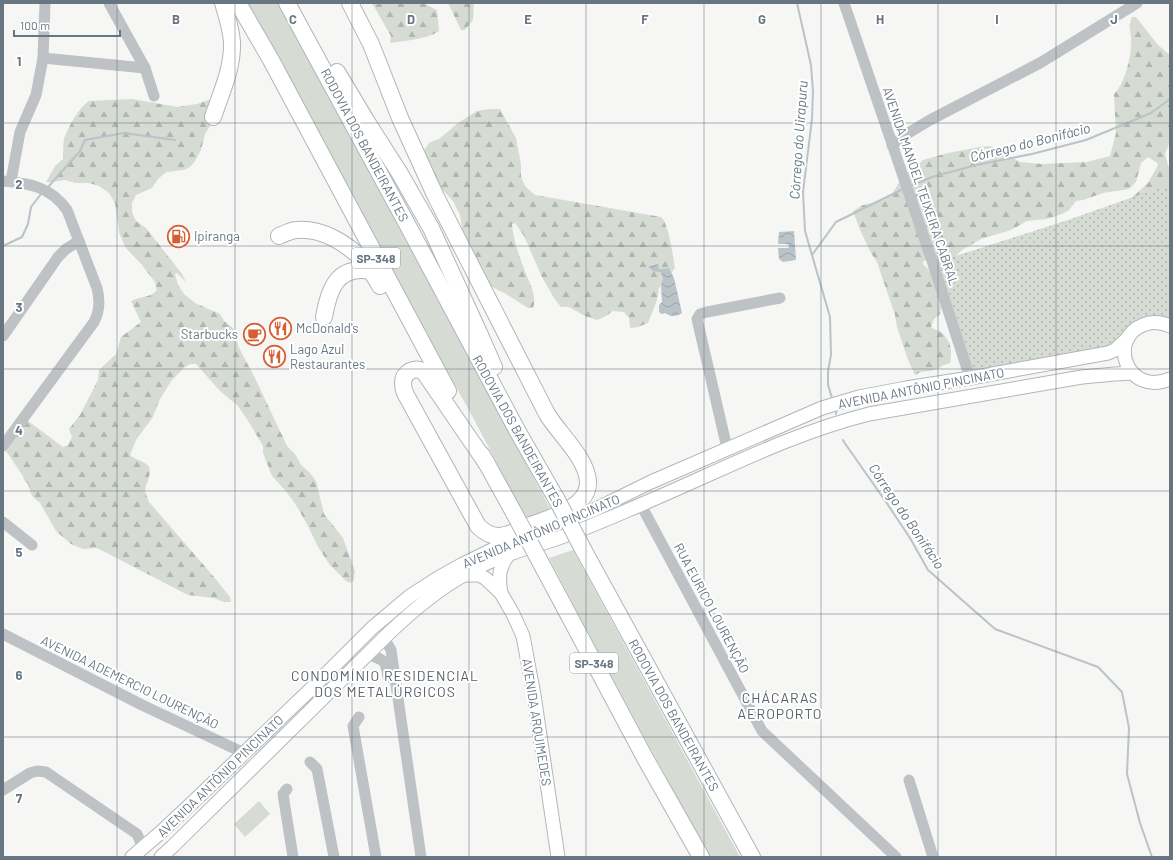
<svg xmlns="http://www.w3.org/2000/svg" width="1173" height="860" font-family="Barlow,sans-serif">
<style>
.green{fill:#d6dbd3}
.forest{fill:url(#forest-firs)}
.park{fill:url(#park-dots)}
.water{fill:url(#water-waves)}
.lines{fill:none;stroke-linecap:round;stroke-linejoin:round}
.stream{stroke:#b9c3c8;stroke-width:2}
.major-casing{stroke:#b2b6b9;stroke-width:15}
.highway-casing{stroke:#b1b5b8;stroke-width:18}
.minor{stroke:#bec2c5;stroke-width:11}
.major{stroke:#fff;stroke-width:13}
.highway{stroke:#fff;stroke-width:16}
.highway-bridge-casing{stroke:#b1b5b8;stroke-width:18;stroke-linecap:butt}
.highway-bridge{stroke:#fff;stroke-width:16}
.grid{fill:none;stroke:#687682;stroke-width:1;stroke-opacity:0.55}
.labels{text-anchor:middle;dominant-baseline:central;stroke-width:4;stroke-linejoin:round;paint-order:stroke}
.shield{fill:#fff;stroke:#959fa8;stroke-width:1}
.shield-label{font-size:12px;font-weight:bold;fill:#687682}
.street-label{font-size:13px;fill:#687682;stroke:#fff}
.poi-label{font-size:13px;fill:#687682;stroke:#fff;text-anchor:start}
.water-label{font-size:14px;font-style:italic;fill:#63777f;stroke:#fff}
.neighbourhood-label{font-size:14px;letter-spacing:1px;fill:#555f68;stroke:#fff}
.grid-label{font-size:13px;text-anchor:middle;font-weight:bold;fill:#687682;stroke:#fff;stroke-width:4;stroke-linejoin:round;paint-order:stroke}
</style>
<defs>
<pattern id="forest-firs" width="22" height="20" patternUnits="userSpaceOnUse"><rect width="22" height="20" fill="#d6dbd3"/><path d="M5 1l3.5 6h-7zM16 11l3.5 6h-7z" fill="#b1b6b1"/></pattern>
<pattern id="park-dots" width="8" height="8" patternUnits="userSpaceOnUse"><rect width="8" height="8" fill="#d6dbd3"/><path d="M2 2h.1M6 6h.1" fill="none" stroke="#b1b6b1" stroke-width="1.8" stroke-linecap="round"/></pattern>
<pattern id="water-waves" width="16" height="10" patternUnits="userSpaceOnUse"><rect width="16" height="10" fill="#b9c3c8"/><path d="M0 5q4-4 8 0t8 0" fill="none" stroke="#9aa3a8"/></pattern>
</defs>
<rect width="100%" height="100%" fill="#f6f6f4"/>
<g class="green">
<polygon points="248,3 278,3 551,510 527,520 470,412 400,287"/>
<polygon points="573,550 740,857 709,857 600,655 549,558"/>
<polygon points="259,801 270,814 245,837 234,824"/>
</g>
<g class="forest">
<path d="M372 3H423L437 10 439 31C428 39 404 41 390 43L391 36Z"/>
<polygon points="448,3 474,3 473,20 465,30 461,30"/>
<path d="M1132 17H1136L1158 45 1170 55V141L1165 154 1170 172V225L1128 201 1148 183 1157 167 1158 164 1156 162 1148 157 1141 163 1136 182 1129 189 1103 193 1083 200 1076 201 1069 210 1062 214 1047 219 1027 221 1011 230 981 239 962 250 954 258 958 270 924 260 923 264 929 270 934 280 941 308 940 314 934 319 931 327C934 330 939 330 942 333 952 342 952 352 950 363 942 365 940 368 934 370 926 373 925 369 915 375L908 360 897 327 895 315 877 262 871 253 861 232 853 211 863 205 884 200 893 193 898 184 905 175 923 160 948 153 980 147 990 146 1001 151 1020 162 1042 164 1087 162 1110 156 1116 133 1114 94C1125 84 1131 57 1131 43 1132 32 1127 28 1132 17Z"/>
<path d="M132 99 178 107 197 104 208 100H212V123L205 134 201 150 195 161 190 167 184 170 166 172 158 179 152 188 136 195 132 203V212L136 221 146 228 182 274 186 282 177 273 175 274 178 285 184 294 195 303 220 314 224 321 233 328 239 348 255 378 287 446 295 454 301 465 310 473 316 481 324 514 343 538 355 571 354 580 350 583 346 581 329 564 317 545 307 524 296 505 285 490 272 476 263 453V446L247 419 237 405 220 391 196 364H190L185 367 171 381 159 401 153 417 136 440 130 455C135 460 146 461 149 467 152 475 146 483 145 490 145 494 148 498 149 502L214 577 230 597 231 602H224L213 598 188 595 101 550 96 548 83 549 71 544 56 531 40 503 32 496 28 484 24 480 23 476 6 451 28 421 63 447 68 445 72 437 69 429 80 415 98 380 99 370 116 354 121 337 141 322 131 301C141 296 150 298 157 290L155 282 142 265 125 247 119 232 115 203 109 193 99 186 89 183H76L65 180 52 182H46L55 166 63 159C63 153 63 145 64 139 68 128 79 107 89 101Z"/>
<path d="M489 109H500L516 138 521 165V176L525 186 535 195 661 217C669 224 673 257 675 268L659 288 657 300 648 323 638 327 630 328 629 318 624 312 612 311 608 315 597 320 585 316 569 307H561L554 298 542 277 524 236 515 223 512 224C513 238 518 253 523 266 527 279 538 295 533 308H528L506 294 490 286 467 258 460 215 453 201 438 185 421 155 429 143 439 139 458 123 477 111Z"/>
</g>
<polygon class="park" points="1170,184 1170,320 1150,316 1132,322 1116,341 1101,353 978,374 970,371 934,263 1068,220"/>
<g class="water">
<polygon points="794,231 796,260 783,262 779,259 778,248 789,248 788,244 778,244 779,232"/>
<path d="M658 264 659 269H664L669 268 674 278 682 313C676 317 671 317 665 313L662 314 659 312V305L662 302 661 286 663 279 661 272 653 271 648 267Z"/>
</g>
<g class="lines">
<g class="stream">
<polyline points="797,3 811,65 813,91 812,119 803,192 805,231 830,317 831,355 828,371 828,385 832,398"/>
<polyline points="913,185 932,177 976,165 1032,154 1086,140 1151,113 1170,99"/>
<polyline points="49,186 80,151 85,140 124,133 175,140"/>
<polyline points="3,246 22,237 28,224 31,207 41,194"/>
<polyline points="812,255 836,222 901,190"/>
<polyline points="836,412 836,414"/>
<polyline points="843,440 844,442 886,502 910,538 928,570 995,629 1098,667 1122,692 1129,728 1127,774 1140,823 1152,857"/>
</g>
<defs>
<g id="major">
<path d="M1170 326C1161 322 1152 321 1143 325 1107 339 1127 397 1170 379"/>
<polyline points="465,575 479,575 485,578 501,593 513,614 523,636 534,695 558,857"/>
<path d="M501 593C498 577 499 567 509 554"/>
<polyline points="132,857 160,833 192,803 313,687 372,628 410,596 438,578 463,564 506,543 594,510 651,482 822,408 859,397 906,388 970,378 1108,353 1115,350 1128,338"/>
<path d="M161 857 172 847 388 634C411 612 435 591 464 575 478 567 494 559 510 554 525 548 541 544 556 539 585 529 612 517 640 505 716 473 789 434 869 414L1082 377 1115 374 1133 373"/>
</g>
<g id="highway">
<polyline points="238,3 271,60 448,391"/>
<polyline points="287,3 407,224 518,432 557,500"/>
<path d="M350 3 371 44 400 118 436 197 547 414C559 434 586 457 588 481 590 507 550 518 531 525 521 529 510 535 499 536 491 536 484 532 478 526L406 395C404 391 403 387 403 383 403 372 415 366 424 372L487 464"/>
<polyline points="337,72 367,122 399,172 431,228 480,335 494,367"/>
<path d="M213 117C221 93 233 68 232 42 231 28 227 16 223 3"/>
<path d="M279 236C284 234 291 230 297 230 322 228 346 243 363 260 370 268 375 277 380 286"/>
<path d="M324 317C329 289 337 265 371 271"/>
<polyline points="482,455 514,513"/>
<polyline points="584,551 752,857"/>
<polyline points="543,567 645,758 701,857"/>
</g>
</defs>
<use href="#major" class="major-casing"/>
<use href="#highway" class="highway-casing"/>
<g class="minor">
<polyline points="109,3 145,68 154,96"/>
<polyline points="844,3 932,261 970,378"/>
<polyline points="43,58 145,68"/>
<polyline points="892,145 910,132 930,120 1040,63 1137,3"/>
<path d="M3 181C29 183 51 187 67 210L97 288C100 300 100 311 94 322L3 446"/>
<polyline points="11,181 20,132 36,95 43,58 45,3"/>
<polyline points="3,336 58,257 66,249 79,241"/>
<polyline points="727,448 697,319 700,314 707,312 780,298"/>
<polyline points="641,505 762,731 896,857"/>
<polyline points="3,522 32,545"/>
<polyline points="3,634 142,705 244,753"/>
<polyline points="384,638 391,650 421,857"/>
<path d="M367 654C385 661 385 658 388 677"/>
<polyline points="359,717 353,726 376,857"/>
<polyline points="310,762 317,769 334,857"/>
<polyline points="909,780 933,857"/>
<polyline points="287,789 283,794 293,857"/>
<polyline points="3,790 30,773 37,771 46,772 137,834 143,848"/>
</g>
<use href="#major" class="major"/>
<use href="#highway" class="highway"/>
<defs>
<g id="highway-bridge">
<polyline points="557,500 584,551"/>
<polyline points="514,513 543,567"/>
</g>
</defs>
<use href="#highway-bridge" class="highway-bridge-casing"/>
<use href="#highway-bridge" class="highway-bridge"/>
</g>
<path class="grid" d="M117 3V857M235 3V857M352 3V857M469 3V857M586 3V857M704 3V857M821 3V857M938 3V857M1056 3V857M3 123H1170M3 246H1170M3 369H1170M3 491H1170M3 614H1170M3 737H1170"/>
<defs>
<symbol id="fuel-ring" viewBox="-11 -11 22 22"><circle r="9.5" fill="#fff" stroke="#d65e34" stroke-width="1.5"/><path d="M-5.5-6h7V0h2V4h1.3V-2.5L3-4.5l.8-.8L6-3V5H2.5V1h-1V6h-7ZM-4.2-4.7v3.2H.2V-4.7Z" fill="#d65e34"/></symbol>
<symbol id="restaurant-ring" viewBox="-11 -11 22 22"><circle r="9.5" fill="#fff" stroke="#d65e34" stroke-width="1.5"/><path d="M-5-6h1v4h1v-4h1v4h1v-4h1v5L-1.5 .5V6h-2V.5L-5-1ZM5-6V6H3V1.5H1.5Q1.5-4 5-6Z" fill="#d65e34"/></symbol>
<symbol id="cafe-ring" viewBox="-11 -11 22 22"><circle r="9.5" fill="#fff" stroke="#d65e34" stroke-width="1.5"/><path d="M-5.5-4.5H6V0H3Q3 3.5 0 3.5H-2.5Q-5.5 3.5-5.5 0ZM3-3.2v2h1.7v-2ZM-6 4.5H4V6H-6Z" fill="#d65e34"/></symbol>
</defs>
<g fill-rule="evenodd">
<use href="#fuel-ring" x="166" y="224" width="25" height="25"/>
<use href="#restaurant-ring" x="268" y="316" width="25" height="25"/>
<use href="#cafe-ring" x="242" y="322" width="25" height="25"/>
<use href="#restaurant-ring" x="262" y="344" width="25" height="25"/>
</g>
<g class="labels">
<g class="shield">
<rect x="352" y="248" width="48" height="20" rx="3"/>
<rect x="570" y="653" width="48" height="20" rx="3"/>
</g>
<g class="shield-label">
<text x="376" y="258">SP-348</text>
<text x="594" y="663">SP-348</text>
</g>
<g class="street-label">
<text transform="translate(365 145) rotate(62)">RODOVIA DOS BANDEIRANTES</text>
<text transform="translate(921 186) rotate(71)">AVENIDA MANOEL TEIXEIRA CABRAL</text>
<text transform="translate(921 388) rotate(-11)">AVENIDA ANTÔNIO PINCINATO</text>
<text transform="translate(518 431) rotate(61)">RODOVIA DOS BANDEIRANTES</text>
<text transform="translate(541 531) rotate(-23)">AVENIDA ANTÔNIO PINCINATO</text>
<text transform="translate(712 608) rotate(62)">RUA EURICO LOURENÇÃO</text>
<text transform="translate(130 682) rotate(26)">AVENIDA ADEMERCIO LOURENÇÃO</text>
<text transform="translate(674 715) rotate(61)">RODOVIA DOS BANDEIRANTES</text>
<text transform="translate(537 722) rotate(81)">AVENIDA ARQUIMEDES</text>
<text transform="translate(220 776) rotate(-44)">AVENIDA ANTÔNIO PINCINATO</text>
</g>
<g class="poi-label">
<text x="194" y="236">Ipiranga</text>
<text x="296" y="328">McDonald's</text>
<text x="238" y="334" text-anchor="end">Starbucks</text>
<text x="290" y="349">Lago Azul<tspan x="290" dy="15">Restaurantes</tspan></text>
</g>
<g class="water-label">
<text transform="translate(798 140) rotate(-86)">Córrego do Uirapuru</text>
<text transform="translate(1030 142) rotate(-14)">Córrego do Bonifácio</text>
<text transform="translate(907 516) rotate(56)">Córrego do Bonifácio</text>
</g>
<g class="neighbourhood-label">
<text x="385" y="675">CONDOMÍNIO RESIDENCIAL<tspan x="385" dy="16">DOS METALÚRGICOS</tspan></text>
<text x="780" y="697">CHÁCARAS<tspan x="780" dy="16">AEROPORTO</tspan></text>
</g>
</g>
<g class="grid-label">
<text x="176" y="24">B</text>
<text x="293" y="24">C</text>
<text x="411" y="24">D</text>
<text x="528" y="24">E</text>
<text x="645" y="24">F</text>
<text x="762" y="24">G</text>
<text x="880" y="24">H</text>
<text x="997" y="24">I</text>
<text x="1114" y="24">J</text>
<text x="19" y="66">1</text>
<text x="19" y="189">2</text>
<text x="19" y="312">3</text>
<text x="19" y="435">4</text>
<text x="19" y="557">5</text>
<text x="19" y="680">6</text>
<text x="19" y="803">7</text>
</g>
<rect width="1173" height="860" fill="none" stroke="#687682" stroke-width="8"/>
<path d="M14 30v6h106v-6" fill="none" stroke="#687682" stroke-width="2"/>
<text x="20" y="30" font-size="12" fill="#687682" stroke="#ffffff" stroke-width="3" paint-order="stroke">100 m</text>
</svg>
